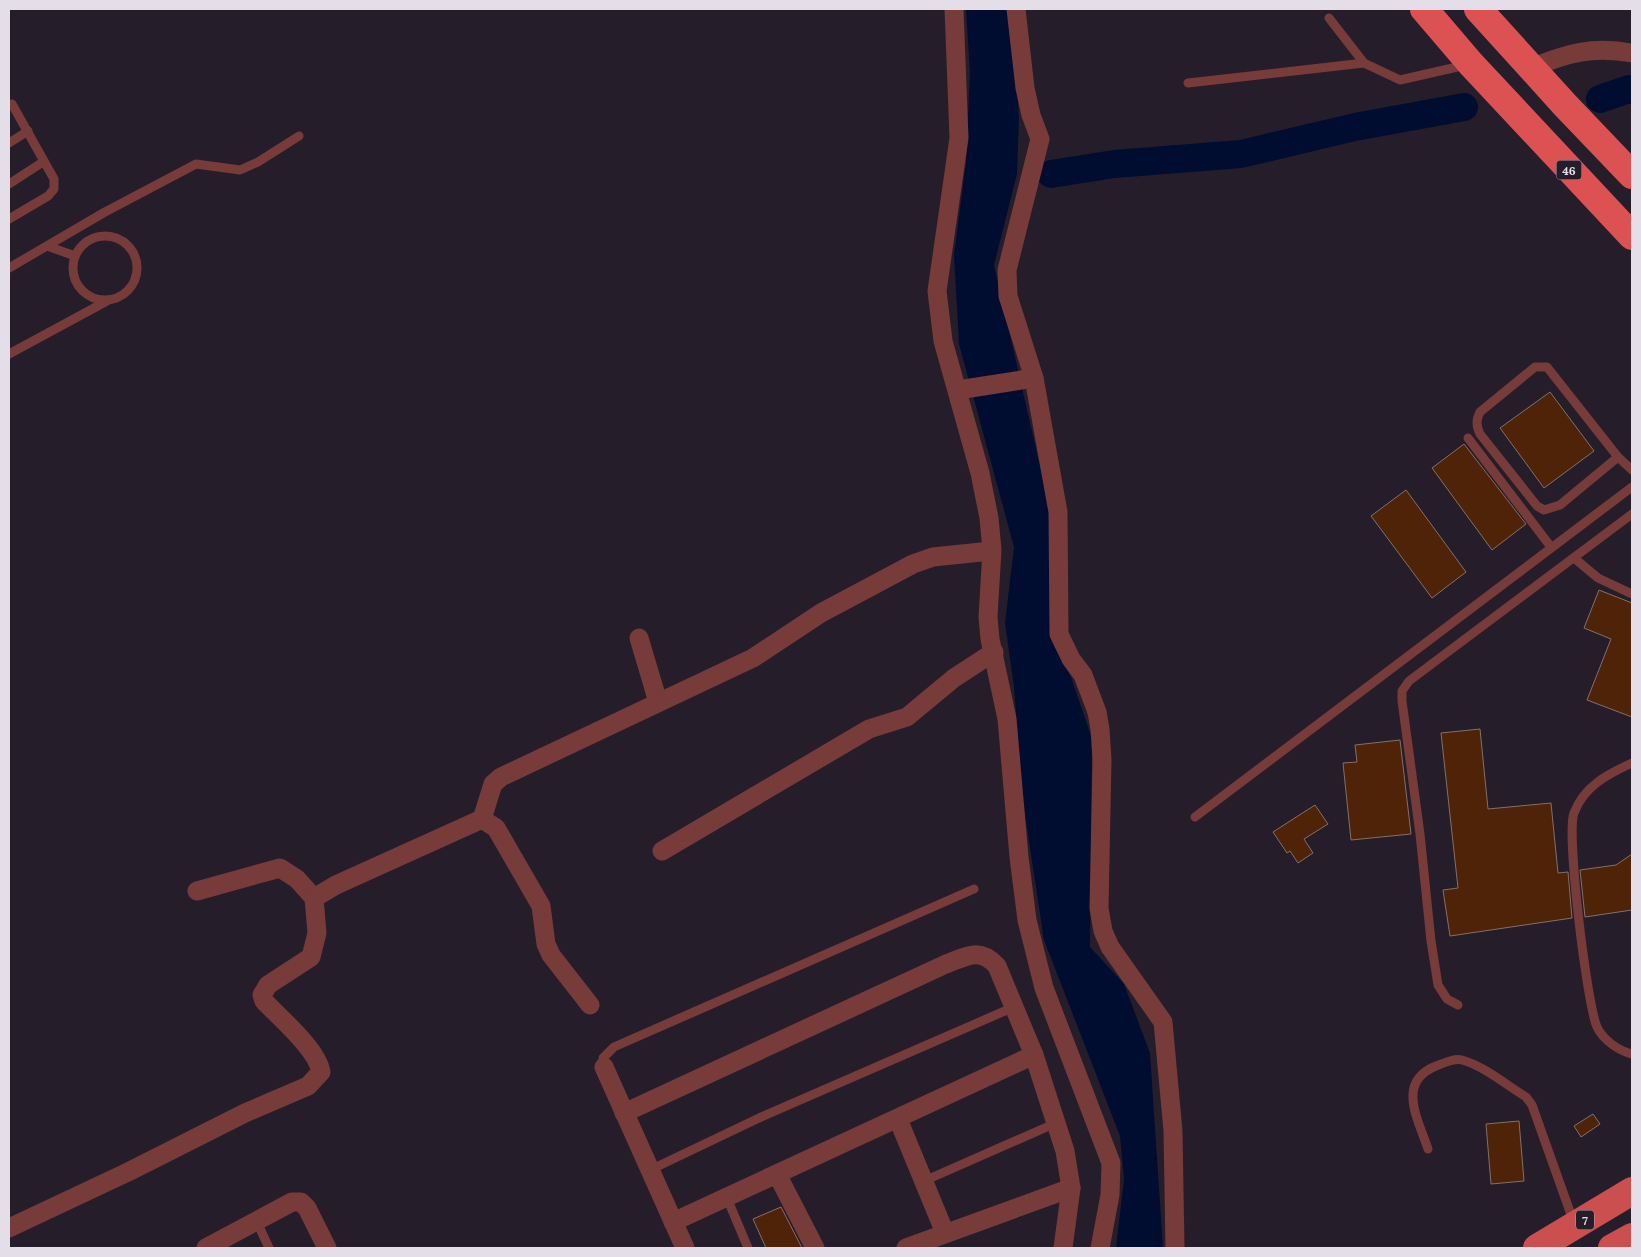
<svg xmlns="http://www.w3.org/2000/svg" width="1641" height="1257" font-family="Lora,serif">
<style>
.water{fill:#000d30}
.lines{fill:none;stroke-linecap:round;stroke-linejoin:round}
.river{stroke:#000d30;stroke-width:28}
.building{fill:#4f2308;stroke:#837067}
.service{stroke:#773b39;stroke-width:9}
.minor{stroke:#773b39;stroke-width:19}
.primary{stroke:#cb4f4f;stroke-width:28}
.trunk{stroke:#dc5253;stroke-width:28}
.labels{text-anchor:middle;dominant-baseline:central;stroke-width:5;stroke-linejoin:round;paint-order:stroke}
.shield{fill:#261d2a;stroke:#aba4af;stroke-width:1}
.shield-label{font-size:12px;font-weight:bold;fill:#e4dee8}
</style>
<rect width="100%" height="100%" fill="#261d2a"/>
<polygon class="water" points="966,9 1011,9 1019,118 1017,174 994,265 1048,501 1055,577 1052,642 1071,677 1092,739 1090,947 1124,984 1150,1053 1163,1248 1116,1248 1124,1179 1120,1136 1044,940 1022,795 1014,687 1005,623 1014,547 959,344 954,255 966,163 970,72"/>
<g class="lines">
<g class="river">
<polyline points="1600,99 1629,89 1632,90"/>
<polyline points="1051,174 1114,164 1241,154 1355,127 1464,107"/>
</g>
</g>
<g class="building">
<polygon points="1550,392 1594,451 1544,488 1500,428"/>
<polygon points="1464,444 1526,524 1492,550 1432,468"/>
<polygon points="1406,490 1466,572 1432,598 1371,516"/>
<polygon points="1599,590 1632,603 1632,717 1587,700 1611,639 1584,628"/>
<polygon points="1480,729 1488,809 1551,803 1558,873 1568,872 1572,918 1450,936 1443,890 1458,888 1441,733"/>
<polygon points="1400,740 1411,834 1351,840 1343,763 1357,762 1355,745"/>
<polygon points="1315,805 1328,824 1304,839 1313,853 1298,863 1290,851 1287,853 1273,832"/>
<polygon points="1632,854 1632,910 1585,917 1580,870 1616,865"/>
<polygon points="1593,1114 1600,1124 1581,1137 1574,1126"/>
<polygon points="1519,1121 1524,1181 1491,1184 1486,1124"/>
<polygon points="781,1207 802,1248 766,1248 753,1219"/>
</g>
<g class="lines">
<g class="service">
<polyline points="1329,18 1364,63 1400,80 1466,65"/>
<polyline points="1188,83 1364,63"/>
<polyline points="9,104 12,104 54,179 54,189 48,196 9,219"/>
<polyline points="9,143 28,131"/>
<polyline points="9,184 43,162"/>
<circle cx="105" cy="268" r="32"/>
<polyline points="47,246 75,256"/>
<polyline points="9,268 105,212 196,164 240,170 258,162 299,136"/>
<polyline points="9,354 107,301"/>
<polyline points="1468,438 1551,547"/>
<path d="M1618 457 1560 505 1544 510 1537 506 1480 434C1476 425 1476 420 1480 412L1535 367H1547L1618 457 1632 470"/>
<polyline points="1574,558 1598,578 1632,594"/>
<path d="M1632 763C1608 774 1584 786 1574 813 1566 833 1587 1005 1597 1027 1603 1040 1619 1051 1632 1054"/>
<polyline points="1195,817 1632,487"/>
<polyline points="1458,1005 1447,999 1438,985 1431,941 1420,834 1402,701 1402,691 1409,681 1632,514"/>
<polyline points="604,1067 603,1058 614,1047 974,889"/>
<path d="M1428 1149C1418 1119 1396 1082 1436 1066 1444 1063 1454 1058 1462 1060 1482 1065 1508 1086 1526 1097L1532 1105 1574 1223"/>
<polyline points="650,1170 759,1118 1014,1007"/>
<polyline points="924,1181 1056,1123"/>
<polyline points="727,1198 748,1248"/>
<polyline points="257,1222 269,1248"/>
</g>
<g class="minor">
<polyline points="954,9 959,138 937,291 943,341 980,473 989,518 992,550 988,617 990,639 1007,719 1019,857 1027,920 1044,988 1111,1163 1110,1195 1100,1248"/>
<polyline points="1016,9 1025,88 1031,115 1040,139 1007,270 1008,296 1034,378 1058,512 1059,634 1071,659 1083,675 1097,712 1100,729 1102,760 1099,908 1103,931 1110,947 1163,1022 1173,1131 1175,1248"/>
<path d="M1531 68C1568 53 1592 46 1632 53"/>
<polyline points="958,390 1034,378"/>
<polyline points="639,638 658,702"/>
<polyline points="482,819 496,828 541,906 546,944 551,955 590,1005"/>
<polyline points="662,851 869,729 907,717 954,678 994,652"/>
<polyline points="197,891 280,868 297,879 314,898"/>
<polyline points="604,1067 685,1248"/>
<path d="M624 1113 946 964C967 956 980 947 997 966L1034 1055 1065 1151 1071 1188 1063 1248"/>
<polyline points="898,1119 945,1233"/>
<polyline points="777,1174 815,1248"/>
<polyline points="673,1222 1034,1055"/>
<path d="M9 1228 128 1172 245 1113 308 1086 321 1072C317 1049 280 1018 264 1001L262 995 268 985 311 957 317 933 314 898 336 885 482 819 493 784 501 777 753 658 821 613 913 564 933 557 991 551"/>
<polyline points="206,1248 292,1202 301,1202 307,1208 327,1248"/>
<polyline points="906,1248 1071,1188"/>
</g>
<g class="primary">
<polyline points="1537,1248 1632,1191"/>
<polyline points="1612,1248 1632,1237"/>
</g>
<g class="trunk">
<polyline points="1424,9 1471,64 1632,236"/>
<polyline points="1478,9 1565,105 1632,175"/>
</g>
</g>
<g class="labels">
<g class="shield">
<rect x="1556.5" y="160.5" width="25" height="19" rx="4"/>
<rect x="1576" y="1210.5" width="18" height="19" rx="4"/>
</g>
<g class="shield-label">
<text x="1569" y="170">46</text>
<text x="1585" y="1220">7</text>
</g>
</g>
<rect width="1641" height="1257" fill="none" stroke="#e4dee8" stroke-width="20"/>
</svg>
